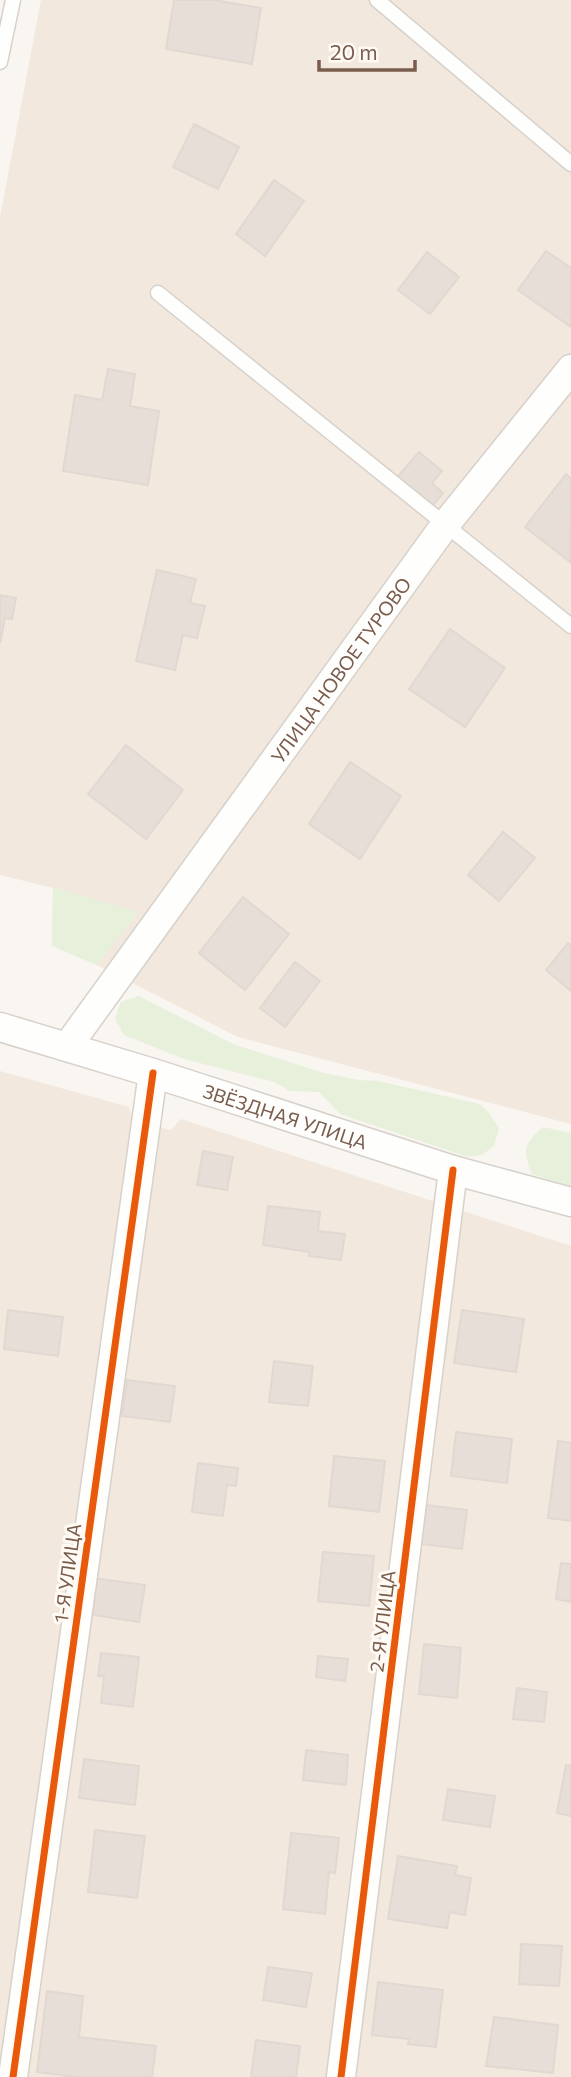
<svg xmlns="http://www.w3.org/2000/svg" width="571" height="2077" viewBox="0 0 571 2077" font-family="Commissioner,sans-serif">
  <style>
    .residential { fill: #f2e8de }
    .green { fill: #e7f0db }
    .building { fill: #e6ded7; stroke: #e2d8d2; stroke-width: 2 }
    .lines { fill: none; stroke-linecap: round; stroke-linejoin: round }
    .service-casing { stroke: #d7d1cb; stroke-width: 17 }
    .minor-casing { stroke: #d7d1cb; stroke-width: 31 }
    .service { stroke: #fefefd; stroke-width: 14 }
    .minor { stroke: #fefefd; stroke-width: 28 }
    .cycleway-casing { stroke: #fffaf3; stroke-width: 11 }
    .cycleway { stroke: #e8590c; stroke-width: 7 }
    .labels { text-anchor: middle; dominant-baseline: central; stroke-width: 6; stroke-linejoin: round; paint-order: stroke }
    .street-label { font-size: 19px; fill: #7a5c4d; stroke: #fffaf3 }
  </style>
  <rect width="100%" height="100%" fill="#f9f5f0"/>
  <path class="residential" d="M41,0h530v1124l-333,-87 -141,-72 -45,-19 1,-58 -53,-13v-658z
    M0,1071l129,36 4,13 38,10 10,-11 390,127v831h-571z"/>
  <path class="green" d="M53,887l85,25 -41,53 -45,-19z
    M139,996l94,48 91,29 35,7 19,1 102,23 9,9 10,15 -5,18 -12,9 -14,2 -128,-43 -21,-22 -29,-1 -16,-9 -90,-23 -60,-24 -9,-17 6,-16z
    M543,1127l28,6v54l-39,-13c-10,-25 -8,-30 11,-47z"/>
  <path class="building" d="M174,0h40l47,8 -9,56 -86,-15z
    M194,124l45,23 -21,42 -45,-22z
    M274,180l30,21 -39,55 -29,-22z
    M546,251l25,17v59l-53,-37z
    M427,252l32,25 -29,37 -32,-24z
    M108,369l27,5 -5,32 29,5 -11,74 -85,-14 12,-76 27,5z
    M419,452l23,19 -10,12 11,10 -13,16 -35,-29z
    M566,474l5,5 -1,83 -45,-35z
    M157,570l39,9 -6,24 15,3 -8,32 -14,-3 -8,35 -39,-9z
    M0,595l16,3 -4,21 -7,-1 -5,25z
    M450,629l55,39 -40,59 -56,-38z
    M126,745l57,45 -37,49 -58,-45z
    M350,762l51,34 -41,63 -51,-35z
    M503,832l32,26 -36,43 -31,-26z
    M243,897l46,37 -44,56 -46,-37z
    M568,943l3,3v45l-25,-21z
    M295,962l25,19 -35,46 -25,-19z
    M203,1151l30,6 -6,33 -30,-5z
    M268,1206l52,6 -2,19 27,3 -4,26 -32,-4v-4l-46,-7z
    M8,1310l55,7 -5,39 -54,-7z
    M462,1310l62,9 -8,53 -62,-9z
    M274,1361l39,5 -5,40 -39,-4z
    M127,1380l48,6 -5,36 -48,-6z
    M456,1432l56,7 -5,44 -56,-7z
    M558,1441l13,2v78l-23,-3z
    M334,1456l51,5 -6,51 -50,-6z
    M198,1463l40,5 -2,18 -9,-1 -4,31 -31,-4z
    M426,1505l41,5 -5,39 -41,-5z
    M323,1552l51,4 -5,50 -51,-5z
    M561,1563l10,1v38l-15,-3z
    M93,1578l52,7 -6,37 -52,-8z
    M424,1644l37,4 -4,50 -38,-4z
    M101,1653l38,4 -6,50 -32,-4 3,-27h-6z
    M318,1656l30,3 -3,22 -29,-4z
    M517,1688l30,4 -3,30 -31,-3z
    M306,1750l42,5 -2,30 -43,-5z
    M84,1759l55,7 -4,39 -56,-7z
    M566,1765l5,1v50l-14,-3z
    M448,1789l47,7 -5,31 -47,-7z
    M95,1830l50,6 -8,62 -49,-6z
    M291,1833l48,5 -4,35 -6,-1 -4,42 -42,-5z
    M398,1856l59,10 -2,9 16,3 -6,37 -15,-3 -3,16 -59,-9z
    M521,1944l41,2 -3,40 -40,-2z
    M268,1967l44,6 -6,34 -43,-7z
    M378,1982l65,8 -7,57 -28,-3 1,-5 -37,-4z
    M47,1991l36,5 -4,41 77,9 -4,31h-76l-39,-5z
    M494,2017l64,8 -5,48 -67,-7z
    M256,2040l44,6 -4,31h-45z"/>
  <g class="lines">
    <g class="service-casing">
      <path id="service" d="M377,0l194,164
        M0,62l13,-62
        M158,293l413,333"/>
    </g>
    <g class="minor-casing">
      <g id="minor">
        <path id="s1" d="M0,1027l153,46 300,97 118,32"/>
        <path id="s2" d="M67,1047l378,-522 126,-156"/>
        <path d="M13,2077l140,-1004"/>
        <path d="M341,2077l112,-907"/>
      </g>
    </g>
    <use href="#service" class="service"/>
    <use href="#minor" class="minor"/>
    <g class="cycleway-casing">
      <path id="cycleway" d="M13,2077l140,-1004
        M341,2077l112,-907"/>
    </g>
    <use href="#cycleway" class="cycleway"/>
  </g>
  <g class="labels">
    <g class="street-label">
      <text stroke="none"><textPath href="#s2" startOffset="466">УЛИЦА НОВОЕ ТУРОВО</textPath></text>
      <text stroke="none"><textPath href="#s1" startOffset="299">ЗВЁЗДНАЯ УЛИЦА</textPath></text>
      <text transform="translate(67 1573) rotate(-82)">1-Я УЛИЦА</text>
      <text transform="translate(382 1621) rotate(-83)">2-Я УЛИЦА</text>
    </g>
  </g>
  <path d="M319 60v10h96v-10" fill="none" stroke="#7a5c4d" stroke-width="3.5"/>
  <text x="330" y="60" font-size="21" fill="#7a5c4d" stroke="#fffaf3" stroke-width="5" paint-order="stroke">20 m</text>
</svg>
